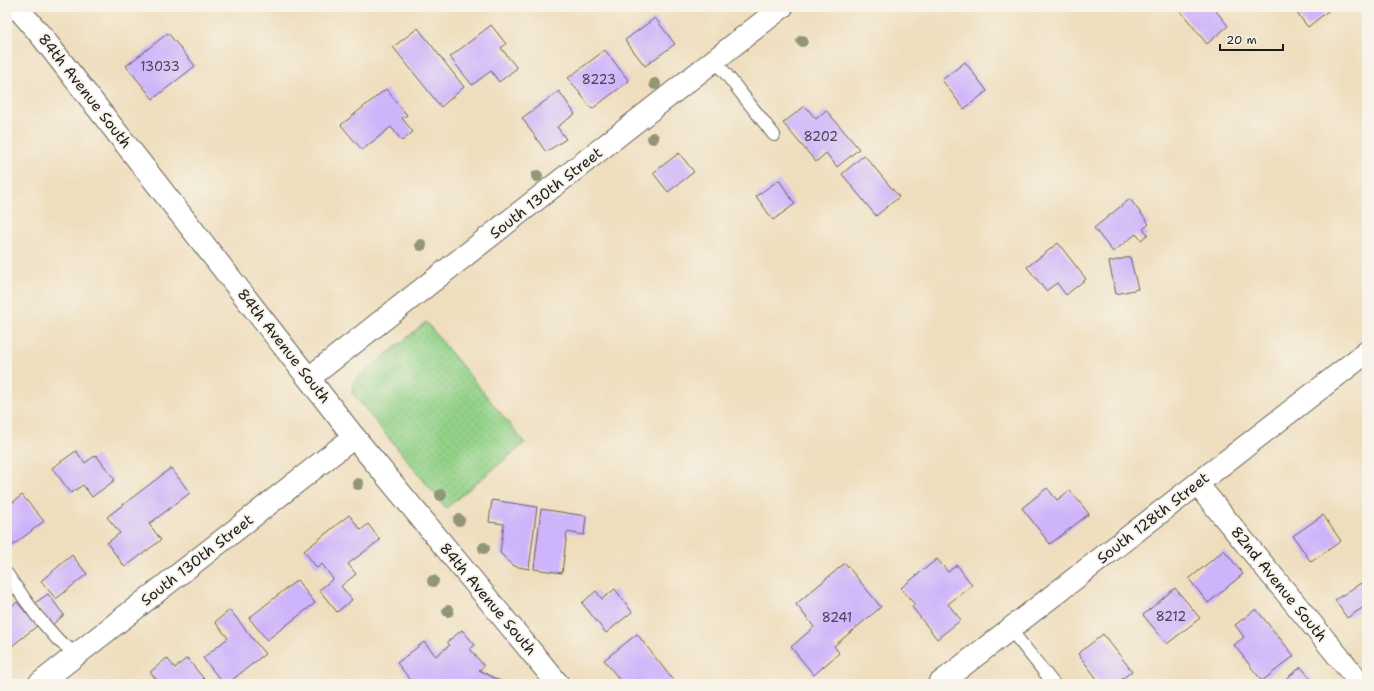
<svg xmlns="http://www.w3.org/2000/svg" width="1374" height="691" viewBox="0 0 1374 691" font-family="'Shantell Sans',sans-serif">
  <style>
    .grass { fill: url(#grass-dots); stroke: #577652 }
    .building { fill: #ceb4fa }
    .lines { fill: none; stroke-linecap: round; stroke-linejoin: round }
    .service-casing { stroke: #666055; stroke-width: 14 }
    .minor-casing { stroke: #666055; stroke-width: 24 }
    .tertiary-casing { stroke: #666055; stroke-width: 24 }
    .service { stroke: #fff; stroke-width: 12 }
    .minor { stroke: #fff; stroke-width: 22 }
    .tertiary { stroke: #fff; stroke-width: 22 }
    .tree { fill: #929679 }
    .labels { text-anchor: middle; dominant-baseline: central; stroke-width: 4; stroke-linejoin: round; paint-order: stroke }
    .number-label { font-size: 13px; fill: #484254 }
    .street-label { font-size: 15px; fill: #1c1c1c; stroke: #f7f3e8 }
  </style>
  <defs>
    <pattern id="grass-dots" width="8" height="8" patternUnits="userSpaceOnUse"><rect width="8" height="8" fill="#92d187"/><path d="M2 2h.1M6 6h.1" fill="none" stroke="#7db374" stroke-width="1.8" stroke-linecap="round"/></pattern>
  </defs>
  <rect width="100%" height="100%" fill="#f7f3e8"/>
  <filter id="ink" filterUnits="userSpaceOnUse"><feTurbulence type="fractalNoise" baseFrequency=".025" numOctaves="2"/><feDisplacementMap in="SourceGraphic" scale="8" xChannelSelector="R" yChannelSelector="G"/><feConvolveMatrix kernelMatrix="1 2 1 2 8 2 1 2 1" color-interpolation-filters="sRGB"/></filter>
  <filter id="wash" filterUnits="userSpaceOnUse"><feTurbulence type="fractalNoise" baseFrequency=".012" numOctaves="4" result="noise"/><feDisplacementMap in="SourceGraphic" scale="16" xChannelSelector="R" yChannelSelector="G"/><feGaussianBlur stdDeviation="0.9" result="paint"/><feColorMatrix in="noise" values="0 0 0 0 0 0 0 0 0 0 0 0 0 0 0 0 0 1.4 0 .05"/><feComposite in="paint" operator="in"/></filter>
  <g filter="url(#wash)">
    <rect width="100%" height="100%" fill="#efdebe"/>
    <path class="grass" d="M426,322l99,121 -79,65 -94,-115 1,-11z"/>
    <g id="blocks">
      <path class="building" d="M1179,7h34l15,19 -21,18 -29,-36z
        M1292,7h41l-25,20z
        M655,18l20,26 -30,22 -20,-26z
        M491,25l15,19 -5,4 16,20 -18,14 -8,-11 -19,14 -22,-28z
        M418,28l46,59 -23,20 -48,-60z
        M168,33l27,33 -42,33 -27,-33z
        M605,50l24,31 -37,28 -24,-31z
        M965,62l22,29 -23,18 -22,-29z
        M386,89l21,26 -5,3 11,14 -11,9 -11,-14 -29,23 -21,-25z
        M559,91l16,23 -18,13 9,12 -20,13 -24,-34z
        M805,106l11,13 10,-9 33,39 -22,18 -11,-14 -10,9 -33,-39z
        M679,153l15,19 -26,20 -15,-19z
        M864,155l35,42 -23,19 -34,-42z
        M779,180l16,24 -22,16 -17,-24z
        M1130,199l19,25 -6,5 5,5 -7,6 -5,-6 -23,18 -19,-24z
        M1058,243l28,36 -20,16 -9,-12 -11,8 -19,-24z
        M1130,257l8,32 -22,5 -7,-32z
        M76,451l9,12 11,-8 19,25 -23,17 -9,-12 -12,8 -19,-25z
        M171,468l19,25 -41,31 12,16 -36,27 -18,-24 13,-10 -13,-16z
        M1047,488l10,12 13,-10 19,24 -39,30 -28,-36z
        M22,495l22,26 -37,29v-43z
        M492,500l45,7 -8,62 -15,-3 -14,-13 4,-29 -15,-2z
        M541,509l45,7 -2,19 -17,-3 -5,41 -28,-4z
        M349,515l12,15 7,-6 12,16 -32,24 8,10 -15,12 11,14 -15,12 -18,-22 14,-11 -11,-15 -5,4 -13,-17z
        M1323,515l18,26 -30,21 -18,-26z
        M1224,550l19,24 -35,29 -19,-24z
        M72,555l15,19 -31,25 -15,-18z
        M937,559l11,13 9,-7 15,20 -24,19 13,16 -24,19 -25,-32 3,-2 -14,-17z
        M845,563l36,44 -47,39 5,7 -25,22 -23,-28 23,-20 -18,-23z
        M297,580l18,23 -48,37 -18,-22z
        M1361,583l6,9v13l-20,13 -12,-18z
        M1175,588l25,30 -33,26 -24,-29z
        M615,589l17,23 -26,21 -24,-30 14,-12 6,8z
        M48,594l16,21 -12,10 -17,-22z
        M17,602l20,24 -30,24v-40z
        M1256,609l38,47 -32,25 -28,-36 10,-8 -9,-12z
        M230,610l35,44 -38,30h-3l-21,-26 25,-20 -13,-16z
        M462,630l13,15 -5,4 14,17 -5,4 23,12 -1,2h-87l-17,-21 27,-21 12,14 14,-11 -3,-3z
        M637,634l36,46 -5,4h-45l-19,-24z
        M1103,634l29,37 -16,13h-15l-23,-30z
        M167,658l8,10 12,-10 17,21 -6,5h-48l6,-5 -6,-7z
        M1301,667l14,17h-36z"/>
    </g>
  </g>
  <g filter="url(#ink)">
    <use href="#blocks" fill-opacity="0" stroke="#666055" stroke-width="1"/>
    <g class="lines">
      <g class="service-casing">
        <path id="service" d="M715,60l59,75
          M7,574l29,41 23,26 18,13
          M1010,629l44,55"/>
      </g>
      <g class="minor-casing">
        <path id="minor" d="M309,378l473,-371
          M1197,484l164,200
          M39,684l315,-247 1,1"/>
      </g>
      <g class="tertiary-casing">
        <path id="tertiary" d="M13,7l8,5 22,26 312,400 203,246
          M939,684l428,-332"/>
      </g>
      <use href="#service" class="service"/>
      <use href="#minor" class="minor"/>
      <use href="#tertiary" class="tertiary"/>
    </g>
    <g class="tree">
      <circle cx="802" cy="41" r="6"/>
      <circle cx="655" cy="84" r="6"/>
      <circle cx="653" cy="138" r="6"/>
      <circle cx="537" cy="176" r="6"/>
      <circle cx="421" cy="245" r="6"/>
      <circle cx="358" cy="484" r="6"/>
      <circle cx="441" cy="495" r="6"/>
      <circle cx="459" cy="520" r="6"/>
      <circle cx="484" cy="548" r="6"/>
      <circle cx="433" cy="581" r="6"/>
      <circle cx="448" cy="611" r="6"/>
    </g>
  </g>
  <g class="labels">
    <g class="number-label">
      <text x="160" y="66">13033</text>
      <text x="599" y="79">8223</text>
      <text x="821" y="136">8202</text>
      <text x="1171" y="616">8212</text>
      <text x="837" y="617">8241</text>
    </g>
    <g class="street-label">
      <text transform="translate(85 91) rotate(52)">84th Avenue South</text>
      <text transform="translate(546 193) rotate(-38)">South 130th Street</text>
      <text transform="translate(284 346) rotate(52)">84th Avenue South</text>
      <text transform="translate(1153 518) rotate(-38)">South 128th Street</text>
      <text transform="translate(197 560) rotate(-38)">South 130th Street</text>
      <text transform="translate(1279 584) rotate(51)">82nd Avenue South</text>
      <text transform="translate(488 599) rotate(50)">84th Avenue South</text>
    </g>
  </g>
  <rect width="1374" height="691" fill="none" stroke="#f7f3e8" stroke-width="24"/>
  <path d="M1220 44v6h63v-6" fill="none" stroke="#1c1c1c" stroke-width="2"/>
  <text x="1226" y="44" font-size="12" fill="#1c1c1c" stroke="#f7f3e8" stroke-width="3" paint-order="stroke">20 m</text>
</svg>
